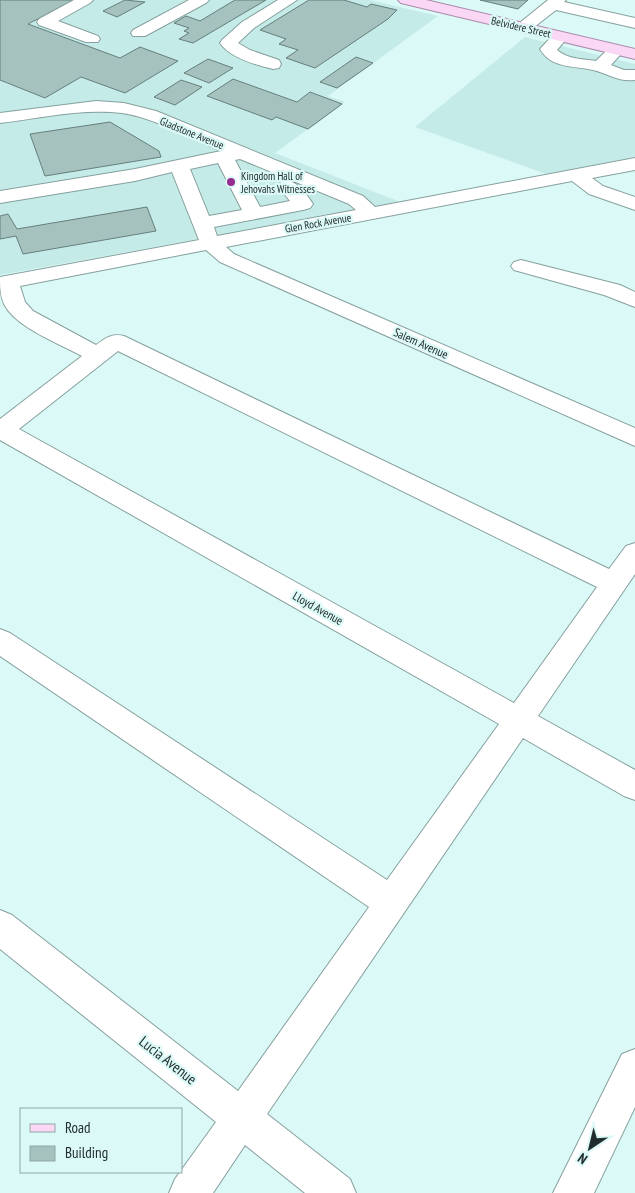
<svg xmlns="http://www.w3.org/2000/svg" width="635" height="1193" viewBox="0 0 635 1193" font-family="'PT Sans Narrow',sans-serif">
  <style>
    .built { fill: #c5ebe8 }
    .building { fill: #a5c2bf; stroke: #657f7d }
    .lines { fill: none; stroke-linecap: round; stroke-linejoin: round }
    .minor-casing { stroke: #85a09e; stroke-width: 2 }
    .major-casing { stroke: #ab8aab; stroke-width: 2 }
    .minor { fill: #fff; fill-rule: evenodd }
    .major { fill: #fad7f5; fill-rule: evenodd }
    .poi-dot { fill: #952c8f; stroke: #dbf9f6; stroke-width: 2 }
    .labels { text-anchor: middle; dominant-baseline: central; stroke-width: 4.5; stroke-linejoin: round; paint-order: stroke }
    .far-street-label { font-size: 11px; fill: #212c2c; stroke: #dbf9f6 }
    .far-poi-label { font-size: 11px; fill: #212c2c; stroke: #dbf9f6; text-anchor: start }
    .street-label { font-size: 12px; fill: #212c2c; stroke: #dbf9f6 }
    .near-street-label { font-size: 15px; fill: #212c2c; stroke: #dbf9f6 }
  </style>
  <rect width="100%" height="100%" fill="#dbf9f6"/>
  <path class="built" d="M0,0h370l68,16 -110,80 17,6 -70,51 125,49 -400,73z
    M525,37l110,27v93l-89,17 -131,-47z"/>
  <path class="building" d="M0,0h74l-46,24 92,34 20,-11 38,14 -53,32 -44,-16 -36,21 -45,-18z
    M125,0l20,2 -28,15 -14,-6z
    M235,0h31l-73,43 -14,-4 10,-6 -5,-2 5,-3 -15,-5 12,-7 14,5z
    M309,0h35l23,7 4,-3 26,6 -9,9 -73,49 -29,-10 12,-8 -19,-6 7,-5 -26,-9z
    M480,0h48l-10,9z
    M356,57l17,6 -36,25 -17,-6z
    M208,59l25,9 -24,15 -25,-10z
    M233,79l64,23 13,-10 32,12 -34,25 -32,-12 -4,3 -65,-24z
    M181,80l21,7 -27,18 -21,-8z
    M110,122l49,29 2,6 -116,19 -15,-42z
    M147,207l9,24 -133,23 -7,-18 -16,3v-23l8,-2 9,15z"/>
  <g class="lines">
    <g class="minor-casing">
      <path id="minor" d="M74,0h19l-3,3 -32,18 40,15 2,3 -2,3h-12l-47,-17 -2,-3 2,-3z
        M189,0h20l-3,3 -61,33h-12l-2,-3 2,-3z
        M278,0h19l-43,28 -16,15 12,7 29,10 2,4 -2,4 -6,1c-17,-4 -43,-11 -53,-26l2,-3 20,-18z
        M548,0h18l-2,2 71,16v10l-79,-18 -27,21h-12l-2,-3 2,-3z
        M560,32l6,2 2,3 -11,13c10,9 26,9 39,11l10,-10h12l2,4 -9,10 13,5h11v10c-15,2 -25,-5 -38,-9 -21,-6 -45,-1 -57,-22l14,-15z
        M96,101l28,2 32,8 207,85 12,11 260,-49v12l-43,8 11,8 32,11v13l-46,-16 -17,-13 -346,66 8,7 401,174v18l-415,-184 -14,-12 -186,36 5,16 8,9 63,34c10,-7 16,-12 28,-9l485,233 17,-23 9,-3v31l-97,142 97,54v30l-11,-4 -101,-58 -256,376 83,65 6,14h-51l-60,-48 -32,48h-44l6,-14 41,-57 -216,-173v-39l12,5 226,176 131,-184 -369,-251v-27l10,4 377,247 112,-156 -499,-284v-21l82,-63c-22,-12 -67,-29 -78,-52 -4,-9 -4,-18 -4,-27l199,-37 -27,-68 -37,9 -135,22v-12l135,-22 86,-18c-28,-12 -69,-34 -99,-38 -40,-5 -82,5 -122,10v-10zM240,159l109,45 7,6 -139,26 -3,-9 89,-17 7,-2 3,-4c-8,-12 -17,-26 -32,-22l-3,4 12,15 -30,6 -25,-47zM218,163l24,47 -33,6 -19,-47zM118,351l479,236 -83,116 -495,-274z
        M521,260l99,25 15,7v15l-31,-12 -90,-25 -3,-4 3,-4z
        M635,1049v58l-41,86h-41l69,-139z"/>
    </g>
    <g class="major-casing">
      <path id="major" d="M398,0h28l209,49v10l-234,-56z"/>
    </g>
    <use href="#minor" class="minor"/>
    <use href="#major" class="major"/>
  </g>
  <circle class="poi-dot" cx="231" cy="182" r="5"/>
  <g class="labels">
    <g class="far-street-label">
      <text transform="translate(521 27) rotate(13)">Belvidere Street</text>
      <text transform="translate(192 133) rotate(22)">Gladstone Avenue</text>
      <text transform="translate(318 223) rotate(-10)">Glen Rock Avenue</text>
    </g>
    <g class="far-poi-label">
      <text x="241" y="176">Kingdom Hall of<tspan x="241" dy="13">Jehovahs Witnesses</tspan></text>
    </g>
    <g class="street-label">
      <text transform="translate(421 343) rotate(24)">Salem Avenue</text>
      <text transform="translate(318 608) rotate(29)">Lloyd Avenue</text>
    </g>
    <g class="near-street-label">
      <text transform="translate(168 1060) rotate(38)">Lucia Avenue</text>
    </g>
  </g>
  <rect x="20" y="1108" width="162" height="65" fill="#dbf9f6" stroke="#91a7a5"/>
  <rect x="30" y="1124" width="25" height="8" fill="#fad7f5" stroke="#91a7a5"/>
  <text x="65" y="1133" font-size="15" fill="#212c2c">Road</text>
  <rect x="30" y="1146" width="25" height="15" fill="#a5c2bf" stroke="#91a7a5"/>
  <text x="65" y="1158" font-size="15" fill="#212c2c">Building</text>
  <g transform="translate(590 1148) rotate(215)" stroke="#dbf9f6" stroke-width="4" paint-order="stroke">
  <path d="M0-4L9 19L0 12L-9 19Z" fill="#212c2c"/>
  <text y="-8" font-size="14" font-weight="bold" text-anchor="middle" fill="#212c2c">N</text>
  </g>
</svg>
